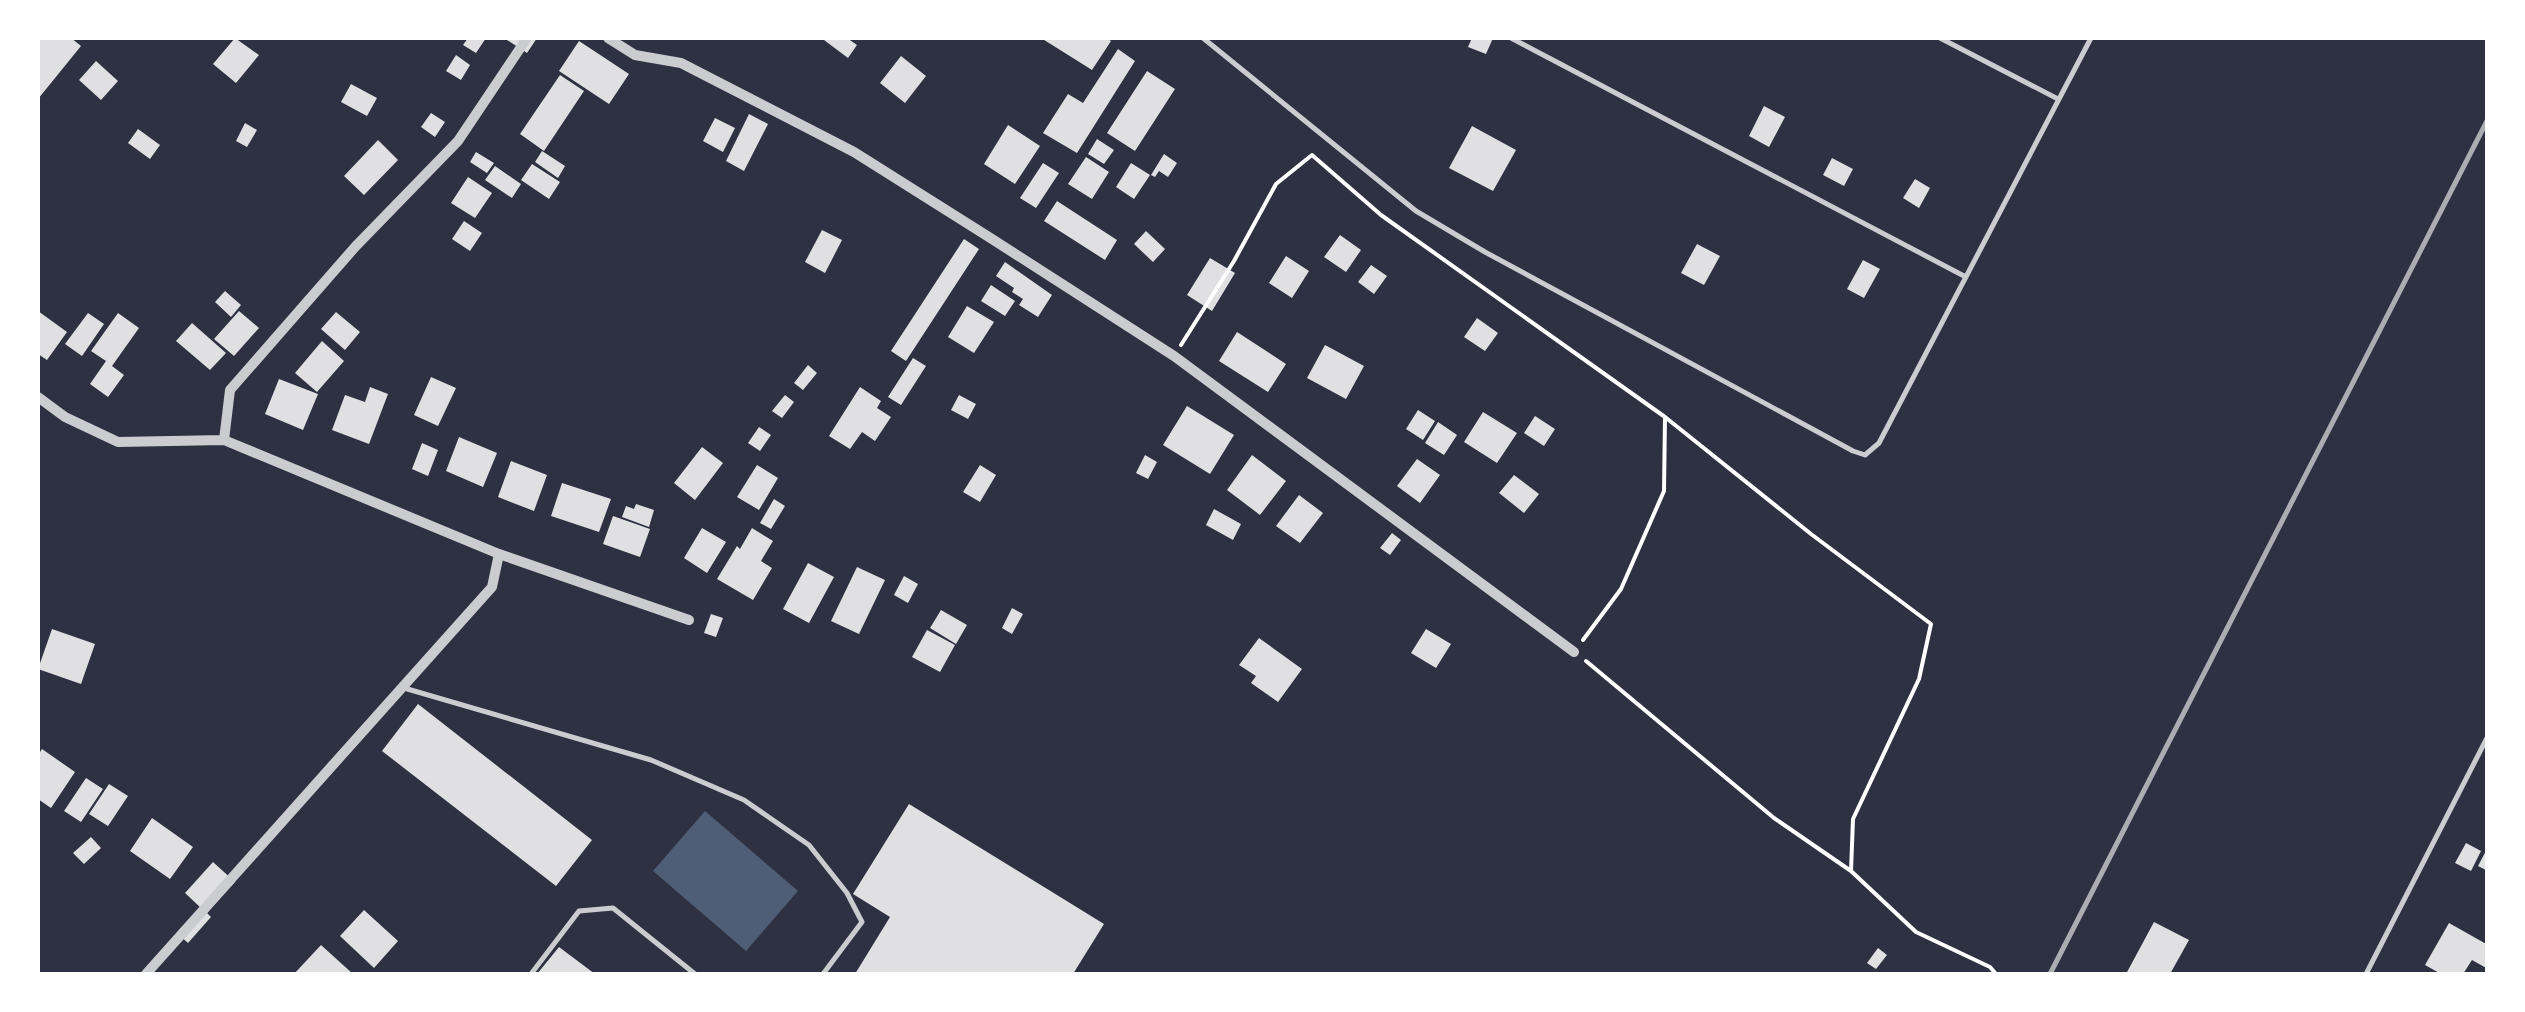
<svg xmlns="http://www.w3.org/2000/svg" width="2525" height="1012" viewBox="0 0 2525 1012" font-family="Roboto,sans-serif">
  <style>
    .water { fill: #4f5d75 }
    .building { fill: #e0e0e3 }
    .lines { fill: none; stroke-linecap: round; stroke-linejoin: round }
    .path { stroke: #fff; stroke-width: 4 }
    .service { stroke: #caccd0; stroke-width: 5 }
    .minor { stroke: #caccd0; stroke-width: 10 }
    .rail { stroke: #abadb3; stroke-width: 5 }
  </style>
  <rect width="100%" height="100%" fill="#2d3142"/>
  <path class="water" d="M705,811l93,80 -52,60 -93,-80z"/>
  <path class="building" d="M38,38h33l10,8 -43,53z
    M235,38l24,17 -23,28 -23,-19z
    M468,38h18l-10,15 -13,-8z
    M504,38h33l-10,15z
    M826,38h21l10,7 -9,13 -24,-18z
    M1041,38h65l5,3 -19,29z
    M1472,38h21l-7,16 -18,-7z
    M579,41l50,33 -20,30 -50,-33z
    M1118,49l17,12 -58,92 -34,-20 25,-39 15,9z
    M456,55l14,10 -9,15 -15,-9z
    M901,56l25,20 -21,27 -25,-20z
    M96,61l22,20 -17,19 -22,-20z
    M1147,71l28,18 -40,62 -28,-18z
    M560,75l24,16 -40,60 -24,-17z
    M351,84l26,14 -10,18 -26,-14z
    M1764,106l21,11 -16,30 -20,-11z
    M431,113l14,9 -10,15 -14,-10z
    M749,114l19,10 -24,47 -18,-10z
    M715,118l20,10 -12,24 -20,-11z
    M245,123l12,7 -10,17 -11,-6z
    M1008,125l32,21 -25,38 -31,-20z
    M1472,126l44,24 -23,41 -44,-23z
    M138,129l22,16 -10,14 -22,-16z
    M1097,139l17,11 -10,14 -16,-10z
    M378,140l20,20 -34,35 -20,-19z
    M542,151l23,15 -7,12 -23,-16z
    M476,152l18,11 -7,10 -17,-11z
    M1164,154l13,9 -9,14 -9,-6 -4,6 -4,-2z
    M1086,157l23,15 -17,27 -24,-15z
    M1832,158l21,11 -9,17 -21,-11z
    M1043,163l16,10 -23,35 -16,-10z
    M1131,163l19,12 -16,24 -18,-12z
    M532,164l28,18 -11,17 -28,-19z
    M495,166l26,18 -9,14 -27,-18z
    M468,177l24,16 -17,25 -24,-15z
    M1915,179l15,9 -11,20 -16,-10z
    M1057,201l60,39 -12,20 -61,-39z
    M464,221l18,12 -12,18 -18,-12z
    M822,230l20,10 -17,33 -20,-11z
    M1146,231l19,18 -12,13 -19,-18z
    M1340,235l21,15 -15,22 -22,-15z
    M964,239l15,10 -73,112 -15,-10z
    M1697,244l23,12 -16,29 -23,-12z
    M1286,256l23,15 -17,27 -23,-15z
    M1210,258l25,15 -23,38 -25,-16z
    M1863,260l17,9 -16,29 -17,-9z
    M1005,262l47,33 -14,22 -19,-12 4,-6 -11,-7 2,-4 -18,-12z
    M1371,265l16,11 -13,18 -16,-12z
    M991,285l24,16 -10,15 -24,-15z
    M225,291l16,14 -10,12 -16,-15z
    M967,306l27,16 -20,31 -26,-16z
    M38,311l29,21 -20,28 -9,-6z
    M239,311l20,17 -25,28 -20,-17z
    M336,312l24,20 -15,18 -24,-21z
    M88,313l16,11 -22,32 -17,-12z
    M118,313l21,15 -27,38 12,9 -16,22 -18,-13 16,-23 -15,-10z
    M1477,318l21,15 -13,18 -21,-14z
    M192,323l34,30 -16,17 -34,-29z
    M1237,332l49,32 -18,28 -49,-31z
    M322,341l22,20 -27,31 -22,-19z
    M1325,345l39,21 -18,33 -39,-21z
    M913,358l13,8 -25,39 -13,-8z
    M808,365l9,8 -14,17 -9,-7z
    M431,377l25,11 -18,38 -24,-11z
    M279,379l39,15 -15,36 -38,-16z
    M370,387l18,7 -19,50 -37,-14 13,-35 20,7z
    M860,387l21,14 -4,7 14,9 -16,24 -13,-9 -12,17 -21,-13z
    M785,395l9,7 -12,16 -10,-7z
    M959,395l17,9 -8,15 -17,-9z
    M1187,406l47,29 -24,39 -47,-29z
    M1418,410l17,11 -12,19 -17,-11z
    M1483,412l34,21 -20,30 -33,-21z
    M1535,416l20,13 -11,17 -20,-13z
    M1438,422l19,13 -13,20 -19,-12z
    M759,427l12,8 -11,16 -12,-8z
    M459,437l38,16 -14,34 -37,-16z
    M422,443l16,7 -10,26 -16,-7z
    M702,447l21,16 -28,37 -21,-17z
    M1145,455l12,7 -9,17 -12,-6z
    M1252,455l34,26 -26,34 -33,-25z
    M1417,459l23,16 -20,28 -23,-17z
    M511,461l36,14 -13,36 -36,-14z
    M757,465l21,13 -19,32 -22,-13z
    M980,465l16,10 -16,27 -17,-10z
    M1514,475l25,19 -15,19 -25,-20z
    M562,483l49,16 -12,33 -48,-16z
    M1299,495l24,18 -23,30 -24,-17z
    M774,499l11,7 -14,23 -11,-6z
    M636,504l18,6 -5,17 -27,-10 4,-11 8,3z
    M1214,509l27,15 -8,16 -27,-15z
    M613,516l37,13 -10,28 -37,-13z
    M702,528l24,14 -19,31 -23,-15z
    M752,528l21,13 -12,20 11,7 -19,32 -36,-21 20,-33 3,3z
    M1392,533l9,7 -11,15 -10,-7z
    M808,563l26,14 -25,46 -26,-14z
    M857,567l28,13 -26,54 -28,-13z
    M904,576l14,8 -10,19 -14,-8z
    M1012,608l11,6 -11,20 -10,-6z
    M941,610l26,15 -11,19 -26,-16z
    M711,614l12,4 -7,19 -12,-4z
    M52,629l43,15 -14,40 -43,-15z
    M1426,629l25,15 -15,24 -25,-15z
    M927,630l28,15 -15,27 -28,-15z
    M1259,638l43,31 -24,33 -27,-19 5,-7 -17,-11z
    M418,704l174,136 -36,46 -174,-135z
    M42,749l33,23 -24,36 -13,-9v-44z
    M86,778l17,11 -22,33 -17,-11z
    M109,784l19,12 -20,30 -19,-12z
    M909,804l195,120 -31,50h-218l35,-57 -37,-23z
    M152,818l41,29 -23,32 -40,-28z
    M91,837l10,11 -17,16 -11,-11z
    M2466,843l15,8 -10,20 -16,-8z
    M2488,847v24l-10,-5z
    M213,862l22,20 -28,31 4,4 -23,26 -10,-9 23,-26 -16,-15z
    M364,910l34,31 -24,27 -34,-32z
    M2154,922l35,18 -19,34h-44z
    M2449,923l39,22v24l-16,-9 -9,14h-22l-16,-9z
    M321,945l32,29h-59z
    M559,947l36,27h-58z
    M1878,948l9,7 -11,14 -9,-6z"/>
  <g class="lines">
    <path class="path" d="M1181,345l53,-84 42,-77 36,-29 69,60 284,202 146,117 120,90 -12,55 -66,140 -2,52
      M1583,640l38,-51 43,-98 1,-74
      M1586,661l188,157 77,53 65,61 74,35 6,7"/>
    <path class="service" d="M1203,38l213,173 69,41 368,199 12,4 14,-12 212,-405
      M1511,38l453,238
      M1940,38l118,61
      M404,688l247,72 93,40 65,45 38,48 15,29 -39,52
      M531,974l48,-63 34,-3 82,66
      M2366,974l122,-238"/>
    <path class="minor" d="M608,38l27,17 46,8 173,89 138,87 182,117 400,296
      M38,397l27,20 53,25 106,-2 275,114 190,66
      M224,440l6,-50 125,-143 103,-106 69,-103
      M146,974l346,-387 7,-33"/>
    <path class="rail" d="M2050,974l438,-855"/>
  </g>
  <rect width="2525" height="1012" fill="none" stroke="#ffffff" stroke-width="80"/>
</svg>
